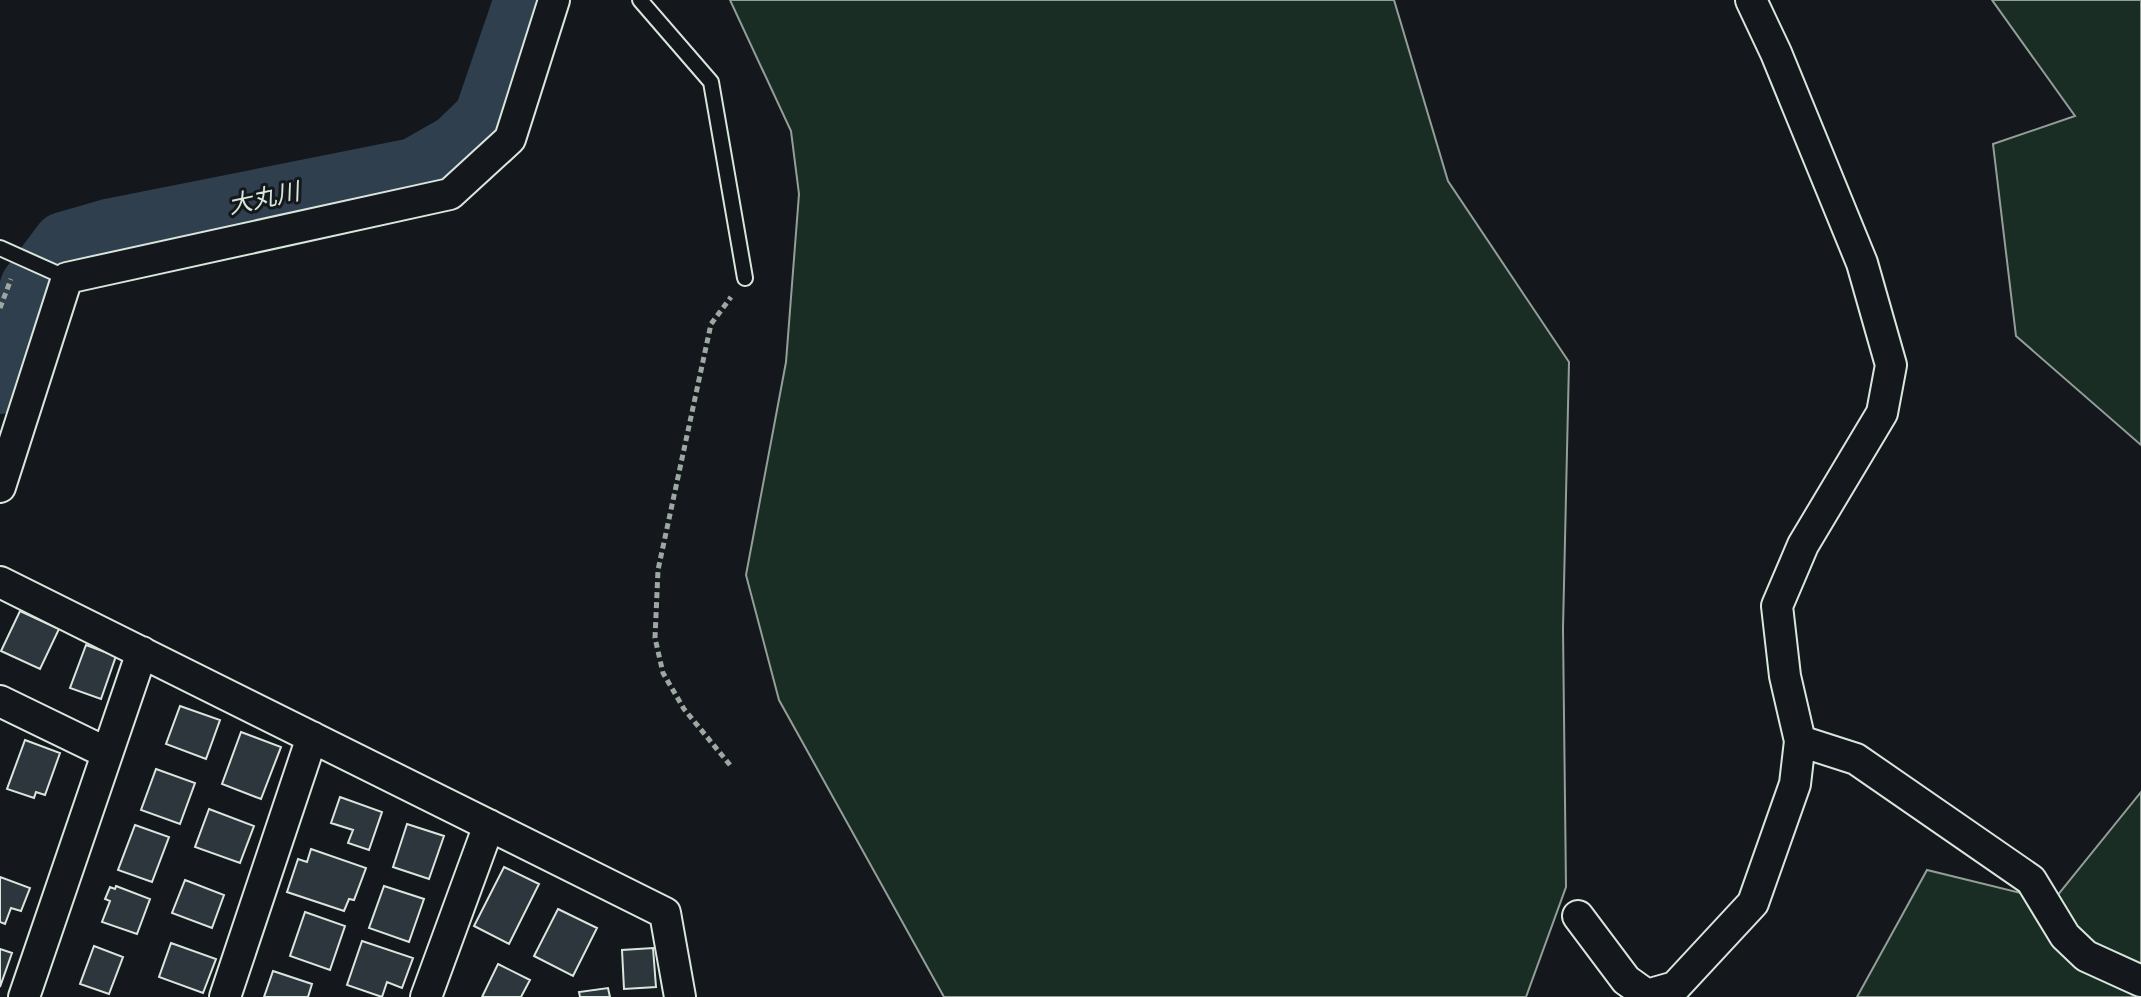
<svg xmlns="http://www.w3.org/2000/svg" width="2141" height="997" viewBox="0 0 2141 997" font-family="'Varela Round','Noto Sans JP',sans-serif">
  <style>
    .green { fill: #1a2d24; stroke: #939e99; stroke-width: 2 }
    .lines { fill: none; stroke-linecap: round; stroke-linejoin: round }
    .river { stroke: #2f3f4d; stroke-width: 60 }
    .building { fill: #2c363c; stroke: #d8e6dc; stroke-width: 2 }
    .lane-casing { stroke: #d8e6dc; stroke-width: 18 }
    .street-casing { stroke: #d8e6dc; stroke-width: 34 }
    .path { stroke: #9da8a2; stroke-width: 5; stroke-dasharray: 6 4; stroke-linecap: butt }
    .lane { stroke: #14181c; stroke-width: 14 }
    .street { stroke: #14181c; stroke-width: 30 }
    .labels { text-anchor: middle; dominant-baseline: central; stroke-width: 6; stroke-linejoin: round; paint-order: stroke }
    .water-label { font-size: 24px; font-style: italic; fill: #d8e6dc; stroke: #14181c }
  </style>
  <rect width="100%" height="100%" fill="#14181c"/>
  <path class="green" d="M730,0h664l54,181 121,181 -6,267 3,258 -40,110h-582l-165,-297 -33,-125 40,-213 13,-168 -8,-63z
    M1992,0h149v445l-125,-109 -23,-192 82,-28z
    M2141,792v205h-284l70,-127 126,31z"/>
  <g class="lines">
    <path class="river" d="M0,384l30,-98 33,-44 45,-13 306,-61 42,-24 28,-27 40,-117"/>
  </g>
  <path class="building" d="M20,611l39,18 -19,40 -39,-18z
    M86,645l30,11 -15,43 -31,-11z
    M180,706l40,14 -14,39 -40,-15z
    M241,732l40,15 -20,52 -39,-15z
    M25,740l35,13 -15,42 -9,-3 -2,6 -27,-9z
    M156,769l39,14 -15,41 -39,-14z
    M340,797l42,15 -13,38 -21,-7 5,-13 -22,-7z
    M209,809l45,17 -14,37 -45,-16z
    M407,824l37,12 -15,43 -36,-12z
    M135,825l34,12 -17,45 -34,-12z
    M311,849l55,19 -12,32 -5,-1 -5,12 -57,-19 11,-33 9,3z
    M504,867l35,17 -30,60 -35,-18z
    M0,877l30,11 -9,23 -10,-3 -6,16 -5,-2z
    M185,880l39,15 -12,33 -40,-15z
    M116,886l34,13 -13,35 -35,-12 8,-21 -5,-2 5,-12 5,2z
    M384,886l40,13 -15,43 -40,-14z
    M558,909l39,19 -24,48 -39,-20z
    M305,912l40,14 -15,44 -40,-14z
    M362,941l51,17 -11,30 -15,-6 -5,15 -35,-12z
    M171,943l45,16 -13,34 -44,-16z
    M94,946l29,11 -14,37 -29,-10z
    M653,948l3,39 -32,2 -2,-39z
    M0,949l12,4 -12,34z
    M498,964l32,16 -9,17h-39z
    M273,971l39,13 -4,13h-44z
    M608,988l2,9h-30l-1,-5z"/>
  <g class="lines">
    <g class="lane-casing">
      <path id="lane" d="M640,0l71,82 34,196
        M0,248l67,30"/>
    </g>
    <g class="street-casing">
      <path id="street" d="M0,487l67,-209 383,-84 60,-55 44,-139
        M0,582l665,331 15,84
        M0,701l107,52
        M1800,741l56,18 175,121 34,56 21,20 55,25
        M1578,916l48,64 21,15 28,-8 78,-84 42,-119 5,-43 -15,-65 -8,-70 26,-61 79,-132 9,-48 -29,-102 -86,-210 -25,-53
        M24,997l118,-345
        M225,997l87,-260
        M426,997l63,-172"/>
    </g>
    <path class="path" d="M0,308l11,-29
      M730,765l-46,-56 -21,-36 -8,-35 3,-68 53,-246 20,-27"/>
    <use href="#lane" class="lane"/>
    <use href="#street" class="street"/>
  </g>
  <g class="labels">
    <g class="water-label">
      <text transform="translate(264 199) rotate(-12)">大丸川</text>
    </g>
  </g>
</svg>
